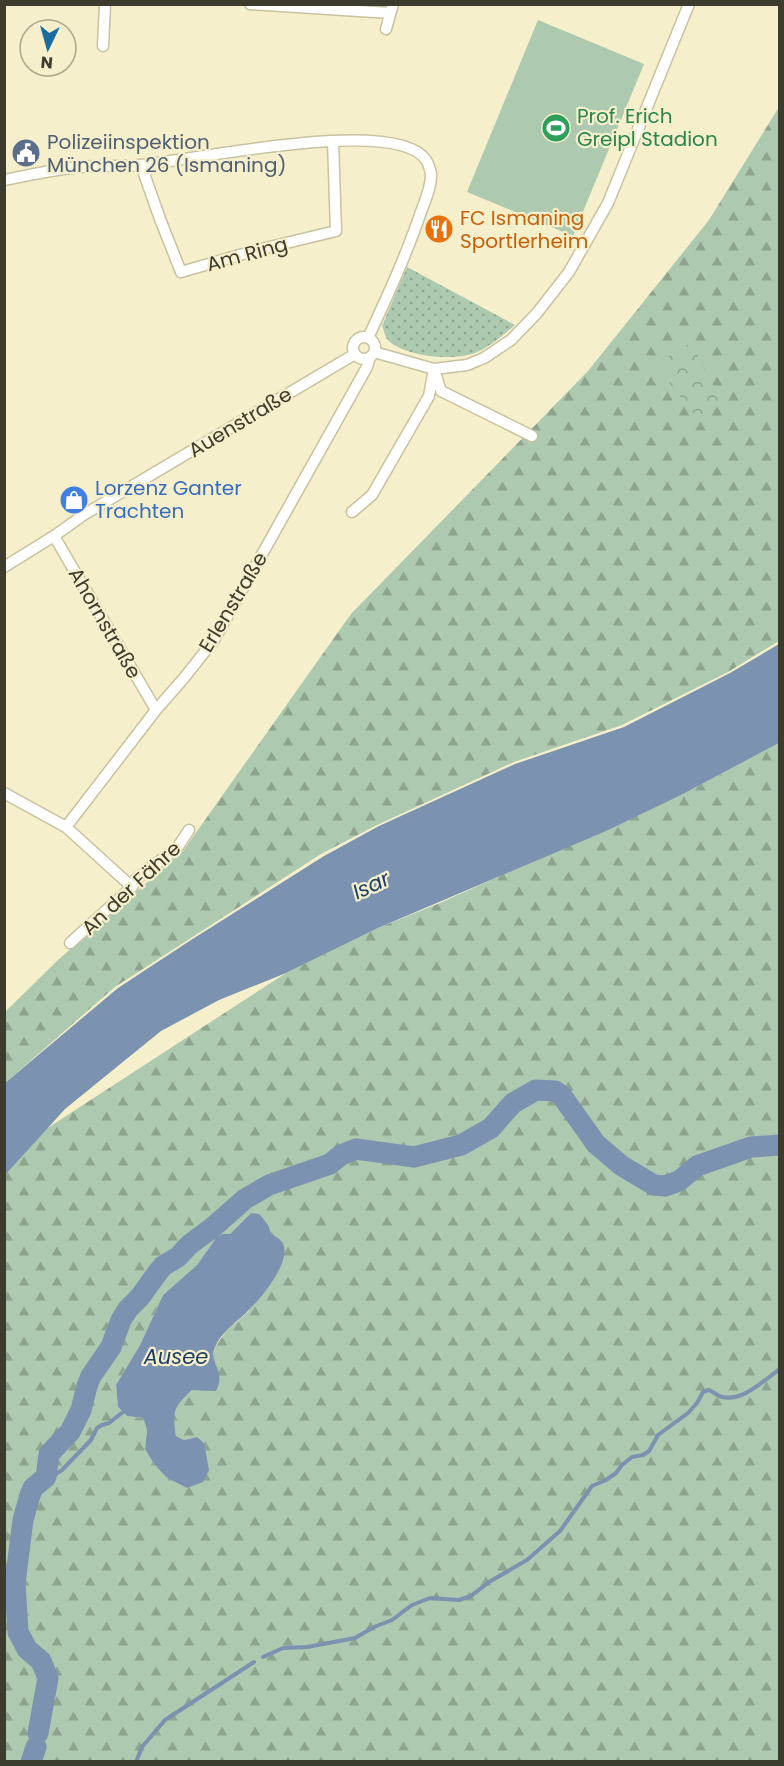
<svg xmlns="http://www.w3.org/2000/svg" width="784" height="1766" viewBox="0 0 784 1766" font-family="Poppins,sans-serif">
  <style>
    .grass { fill: url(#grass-dots) }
    .forest { fill: url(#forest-firs); fill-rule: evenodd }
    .park { fill: url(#park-crowns) }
    .pitch { fill: #adc9af }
    .water { fill: #7b92b1 }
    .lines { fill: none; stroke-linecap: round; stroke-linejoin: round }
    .stream { stroke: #7b92b1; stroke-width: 4 }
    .river { stroke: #7b92b1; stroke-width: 21 }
    .street-casing { stroke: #c8c29f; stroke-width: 13 }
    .street { stroke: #fff; stroke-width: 10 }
    .labels { text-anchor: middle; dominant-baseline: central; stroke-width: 4.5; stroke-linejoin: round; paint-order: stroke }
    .leisure-label { font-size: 20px; fill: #27864d; stroke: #f5efcb; text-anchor: start }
    .service-label { font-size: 20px; fill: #4e5e75; stroke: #f5efcb; text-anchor: start }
    .food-label { font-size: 20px; fill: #c56008; stroke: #f5efcb; text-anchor: start }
    .street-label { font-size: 20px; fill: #3d3b2d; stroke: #f5efcb }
    .shop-label { font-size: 20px; fill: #366cbe; stroke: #f5efcb; text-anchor: start }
    .water-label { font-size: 21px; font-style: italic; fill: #1c3d66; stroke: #f5efcb }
  </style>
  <defs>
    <pattern id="grass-dots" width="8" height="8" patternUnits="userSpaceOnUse" patternTransform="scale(1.5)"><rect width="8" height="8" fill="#adc9af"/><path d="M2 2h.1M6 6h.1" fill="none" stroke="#8ea48f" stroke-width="1.8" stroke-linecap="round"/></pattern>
    <pattern id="forest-firs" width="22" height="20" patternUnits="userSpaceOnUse" patternTransform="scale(1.5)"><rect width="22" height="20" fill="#adc9af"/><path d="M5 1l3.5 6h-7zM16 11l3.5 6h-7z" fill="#8ea48f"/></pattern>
    <pattern id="park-crowns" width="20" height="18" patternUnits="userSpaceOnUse" patternTransform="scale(1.5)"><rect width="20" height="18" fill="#adc9af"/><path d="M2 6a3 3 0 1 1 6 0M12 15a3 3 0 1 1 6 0" fill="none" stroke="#8ea48f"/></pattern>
  </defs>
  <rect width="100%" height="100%" fill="#f5efcb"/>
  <path class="grass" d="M407,267l108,58c-12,10 -24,21 -38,27 -21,10 -74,5 -90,-13 -2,-3 -3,-9 -5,-13z"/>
  <path class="forest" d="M779,107v534l-51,31 -106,53 -108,37 -137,63 -56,29 -206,133 -110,96v-71l53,-52 125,-109 168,-237 237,-243 121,-151z
    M779,743v1018l-774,1v-587l38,-44 243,-158 92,-45 62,-25 243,-109zM251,1213l16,11 4,9 11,9v20l-10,20 -24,30 -21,18 -12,17 -2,13 -21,30 -14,12 -5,18 3,16 8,4 13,-3 -31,40 -12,-13 -9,-15 2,-19 -4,-12 -16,-2 -9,-9 -2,-22 24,-40 23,-50 34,-30 19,-27 6,-4h8z"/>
  <path class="park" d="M691,342l30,59 -21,20 -45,-56z"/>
  <path class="pitch" d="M538,20l106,44 -71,172 -106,-44z"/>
  <path class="water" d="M779,644v99l-96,51 -77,37 -228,97 -92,45 -67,27 -58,31 -96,78 -60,66v-92l113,-95 73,-48 133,-84 55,-30 136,-62 109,-37 106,-54z
    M251,1213l8,1c3,3 6,7 9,11 1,2 2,6 3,8 3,3 8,5 11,9 12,18 -23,59 -36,71 -11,10 -25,20 -31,34 -7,17 12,23 1,44l-24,-1c-18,16 -20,22 -16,46l8,4 13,-3 7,6 5,27 -6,12 -16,6 -21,-11 -12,-13 -9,-15 2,-19 -4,-12 -16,-2 -9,-9 -2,-22 24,-40 23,-50 34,-30 19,-27 6,-4h8z"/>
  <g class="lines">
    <path class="stream" d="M212,1228l4,10
      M46,1477l7,-1 9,-6 29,-30 6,-12 5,-3 7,-2 14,-11
      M263,1657l20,-9 24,-1 48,-9 19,-11 18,-7 20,-15 18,-7 29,2 12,-4 18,-14 38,-22 33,-29 32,-45 14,-6 10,-7 6,-8 10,-8 11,-2 6,-4 9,-16 30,-22 9,-10 6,-11 6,-2c4,2 9,6 13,7 21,5 42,-17 58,-28
      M136,1762l6,-15 23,-27 89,-58"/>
    <path class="river" d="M38,1733l10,-55 -7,-17 -14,-12 -9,-17 -3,-49 8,-63 7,-25 3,-7 13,-11 3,-23 21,-22 11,-22 6,-24 4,-10 20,-29 10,-27 7,-11 12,-12 18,-25 5,-6 15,-9 11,-12 23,-17 33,-29 24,-14 61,-21 11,-9 15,-6 58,8 47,-12 30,-17 22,-25 23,-13 19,1 7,5 34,48 26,22 32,19 11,1 14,-5 18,-15 54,-19 29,-2
      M31,1762l5,-15"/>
    <g class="street-casing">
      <path id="street" d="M250,4l140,9
        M386,29l7,-25
        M103,46l2,-42
        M141,165l19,54 21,53 76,-22 79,-19 -3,-90
        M4,180c26,-5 51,-11 77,-13 20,-2 40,0 59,-2 51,-4 256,-50 286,-5 2,2 4,10 5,13 1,12 -6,28 -10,39 -15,44 -34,85 -53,126
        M353 348a11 11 0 1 1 22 0a11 11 0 1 1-22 0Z
        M374,352l60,17 33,-4 17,-7 27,-18 26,-27 32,-41 39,-69 81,-199
        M434,370l7,21 91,45
        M352,512l20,-17 57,-99 5,-27
        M54,536l102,174
        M4,567l50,-31 31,-22 270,-160
        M4,793l62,34 66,60
        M66,827l90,-117 28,-32 30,-38 153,-273 3,-10
        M70,943l62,-56 4,-8 41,-31 12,-18"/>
    </g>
    <use href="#street" class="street"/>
  </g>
  <defs>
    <g id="stadium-disc" transform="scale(1.5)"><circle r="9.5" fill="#2e9e5b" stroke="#f5efcb"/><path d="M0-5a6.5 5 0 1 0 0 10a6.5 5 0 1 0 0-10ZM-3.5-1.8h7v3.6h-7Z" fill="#fff"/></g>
    <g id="civic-disc" transform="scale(1.5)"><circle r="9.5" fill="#5c6f8a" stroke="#f5efcb"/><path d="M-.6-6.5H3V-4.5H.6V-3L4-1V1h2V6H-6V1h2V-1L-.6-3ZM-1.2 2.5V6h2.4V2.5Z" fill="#fff"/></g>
    <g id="restaurant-disc" transform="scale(1.5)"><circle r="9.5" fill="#e8710a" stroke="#f5efcb"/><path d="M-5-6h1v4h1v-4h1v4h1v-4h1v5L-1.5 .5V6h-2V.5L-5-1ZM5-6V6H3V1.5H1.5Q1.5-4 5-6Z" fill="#fff"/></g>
    <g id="shop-disc" transform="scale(1.5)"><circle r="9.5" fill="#3f7fe0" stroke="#f5efcb"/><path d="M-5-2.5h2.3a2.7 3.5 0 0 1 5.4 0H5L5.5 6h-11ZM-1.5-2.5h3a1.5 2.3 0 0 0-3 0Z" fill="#fff"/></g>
  </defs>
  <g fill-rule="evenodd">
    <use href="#stadium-disc" x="556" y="128"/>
    <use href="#civic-disc" x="26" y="153"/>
    <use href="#restaurant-disc" x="439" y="229"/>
    <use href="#shop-disc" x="74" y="500"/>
  </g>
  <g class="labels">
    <g class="leisure-label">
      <text x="577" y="116">Prof. Erich<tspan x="577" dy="23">Greipl Stadion</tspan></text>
    </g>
    <g class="service-label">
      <text x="47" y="142">Polizeiinspektion<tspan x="47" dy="23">München 26 (Ismaning)</tspan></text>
    </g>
    <g class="food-label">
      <text x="460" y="218">FC Ismaning<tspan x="460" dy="23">Sportlerheim</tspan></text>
    </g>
    <g class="street-label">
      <text transform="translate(247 254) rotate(-15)">Am Ring</text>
      <text transform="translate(240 422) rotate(-31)">Auenstraße</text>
      <text transform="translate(233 602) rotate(-59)">Erlenstraße</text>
      <text transform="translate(105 623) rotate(60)">Ahornstraße</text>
      <text transform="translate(131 888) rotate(-43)">An der Fähre</text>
    </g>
    <g class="shop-label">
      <text x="95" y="488">Lorzenz Ganter<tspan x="95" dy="23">Trachten</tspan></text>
    </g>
    <g class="water-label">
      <text transform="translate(371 885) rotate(-25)">Isar</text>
      <text x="176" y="1356">Ausee</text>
    </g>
  </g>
  <rect width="784" height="1766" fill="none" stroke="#3d3b2d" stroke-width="12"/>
  <g transform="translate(48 48) rotate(185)"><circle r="28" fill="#f5efcb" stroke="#aba78c" stroke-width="1.5"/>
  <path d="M0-4.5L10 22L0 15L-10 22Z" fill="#1a6d9e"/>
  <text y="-9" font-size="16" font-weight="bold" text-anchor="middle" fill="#3d3b2d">N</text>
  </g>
</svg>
